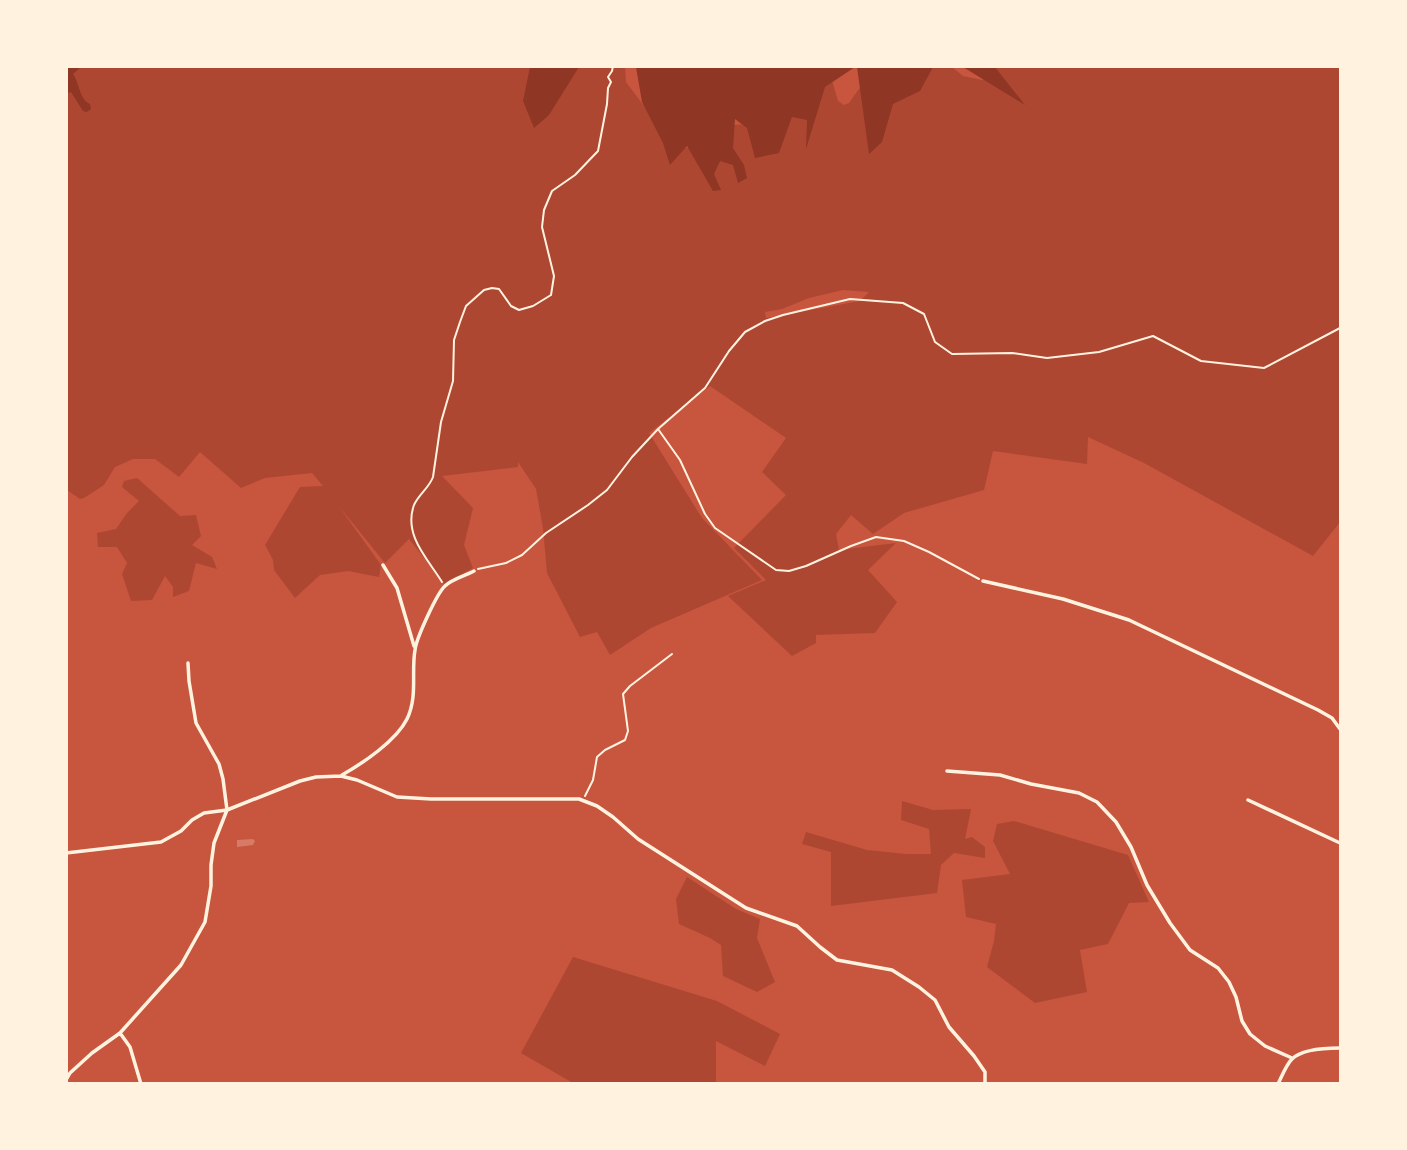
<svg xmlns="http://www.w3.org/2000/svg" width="1407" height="1150" viewBox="0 0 1407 1150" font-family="Karla,sans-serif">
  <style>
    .green { fill: #ae4732; fill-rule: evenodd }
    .water { fill: #8f3625 }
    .building { fill: #d67c66 }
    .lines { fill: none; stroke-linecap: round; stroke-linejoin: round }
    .path { stroke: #fff3e0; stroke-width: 2 }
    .minor { stroke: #fff3e0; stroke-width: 3.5 }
  </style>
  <rect width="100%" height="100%" fill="#c8553d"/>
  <path class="green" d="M989,66l351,1v455l-27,34 -169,-93 -56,-26 -1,27 -94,-13 -9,39 -80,23 -31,21 -22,-19 -15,19 3,16 57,-7 -28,27 29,32 -22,31 -59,2v8l-24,13 -64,-60 38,-16 -32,-32 52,-53 -24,-23 24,-34 -76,-52 -61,47 53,85 60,62 -111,48 -41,27 -13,-23 -17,5 -33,-64 -4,-45 -7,-39 -18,-27v5l-76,9 31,32 -9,37 9,23 -28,16 -36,-45 -24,24 -47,-58 43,60 -2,12 -31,-6 -28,4 -25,23 -21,-28 -1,-10 -8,-15 35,-58 23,-1 -11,-13 -47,5 -24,10 -41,-36 -21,25 -24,-18h-22l-18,8 -11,18 -20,13 -4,1 -13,-9 -1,-418 4,-5h555l1,15 27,36 24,27 15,4 42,-24 11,-1 47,-12 37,-42 9,31 6,4 5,-2 17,-24 50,-12h36l11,9 19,4 2,-1zM843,290l26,2 -9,9 -94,17 -1,-6 17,-3 27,-11z
    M137,478l43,38 16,-1 5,21 -9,9 20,12 5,12 -21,-6 -7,28 -16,6v-10l-8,-11 -13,24 -21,1 -9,-27 5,-11 -10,-16h-19l-1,-14 19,-4 11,-16 12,-12 -17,-14 2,-6z
    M902,801l31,9 38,-1 -6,30 7,-2 13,10v11l-31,-5 -13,12 -4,28 -106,13v-54l-29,-8 4,-12 61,18 39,4h25l-2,-25 -28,-9z
    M1014,821l114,34 21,47 -20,1 -21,41 -28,6 7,42 -52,11 -48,-36 7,-26 2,-17 -30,-7 -4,-37 48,-6 -17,-33 4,-17z
    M687,877l49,32 24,10 -3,19 18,44 -18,10 -34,-16 -2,-31 -11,-7 -31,-14 -3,-25z
    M573,957l144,44 63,33 -15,32 -49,-25v42h-143l-52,-30z"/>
  <path class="water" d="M67,66l14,1 -8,7c7,10 6,25 17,30l1,5 -4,3 -4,-1 -12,-19 -4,1z
    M530,67h49l-30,48 -15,13 -11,-27z
    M636,67v-1l219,1 -30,20 -19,62 1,-29 -15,-3 -13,36 -24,5 -8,-30 -12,-9 -2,29 11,17 3,13 -9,5 -5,-18 -13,-4 -6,13 7,16 -8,1 -26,-45 -17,19 -7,-22 -21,-41z
    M857,67h76l-13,24 -27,13 -11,38 -13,12z
    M963,67h32l30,38z"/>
  <path class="building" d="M253,839l2,2 -2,4 -16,2v-7z"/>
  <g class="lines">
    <path class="path" d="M658,429l22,31 25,54 10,14 61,42 13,1 17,-5 45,-20 25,-9 28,4 25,11 50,27
      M478,569l28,-6 16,-8 24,-22 42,-28 19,-15 25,-33 26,-28 47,-41 24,-37 16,-19 20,-11 18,-6 67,-16 53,4 21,11 11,28 17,12 60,-1 35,5 52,-6 54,-16 48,25 63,7 76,-40
      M442,582c-14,-23 -39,-47 -28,-77 5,-11 15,-17 19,-28l8,-55 12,-41 1,-41 6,-18 6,-16 18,-16 8,-2 7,1 12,17 8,4 14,-4 18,-11 3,-19 -12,-49 2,-17 8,-19 23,-16 23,-24 9,-47 1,-16 3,-6 -3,-5 4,-6 1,-5
      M585,796l8,-16 4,-23 8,-7 20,-10 3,-9 -5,-37 7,-8 42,-32"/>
    <path class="minor" d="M383,565l14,23 17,58
      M983,581l80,18 66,21 189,90 14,8 8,11
      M947,771l53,4 31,9 48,9 18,9 19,20 15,25 16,38 23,38 20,27 28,18 11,14 7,15 6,24 8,13 15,12 27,12
      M342,775c21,-12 54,-34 65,-56 11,-23 4,-46 8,-69 1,-11 22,-57 30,-64 7,-7 20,-10 29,-15
      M1248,800l92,43
      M66,853l95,-11 20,-11 11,-11 12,-7 23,-3 -4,-31 -4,-15 -23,-41 -7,-42 -1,-18
      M120,1033l10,14 11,37
      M66,1080l4,-7 22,-20 28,-20 61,-68 24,-43 6,-36v-21l3,-22 13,-33 73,-29 16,-4 25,-1 16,4 40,17 34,2h148l18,7 16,11 25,22 108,69 51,18 23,21 17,13 55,10 27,17 16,13 14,27 25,29 11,16v12
      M1278,1084c4,-8 8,-19 14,-25 10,-10 35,-11 48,-11"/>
  </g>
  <rect width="1407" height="1150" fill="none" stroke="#fff3e0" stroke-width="136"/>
</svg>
